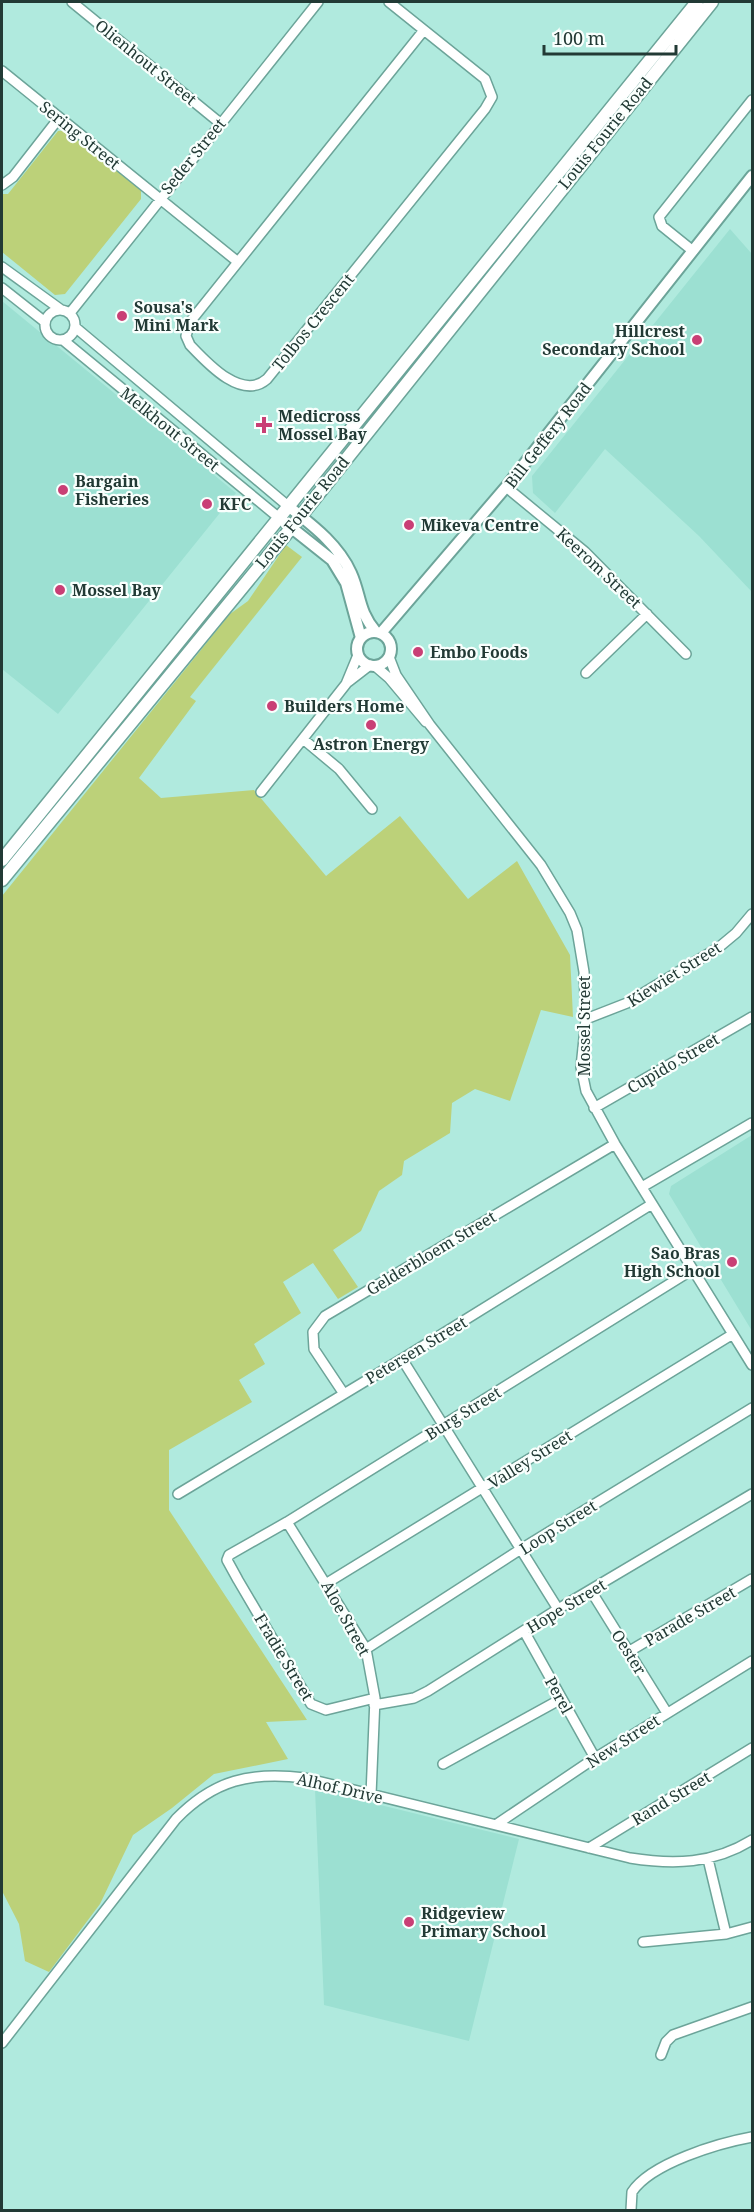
<svg xmlns="http://www.w3.org/2000/svg" width="754" height="2212" viewBox="0 0 754 2212" font-family="'Noto Serif',serif">
  <style>
    .built { fill: #9ce0d2 }
    .green { fill: #bcd179 }
    .lines { fill: none; stroke-linecap: round; stroke-linejoin: round }
    .minor-casing { stroke: #6ca499; stroke-width: 12 }
    .tertiary-casing { stroke: #6ca499; stroke-width: 14 }
    .secondary-casing { stroke: #6ca499; stroke-width: 15 }
    .minor { stroke: #fff; stroke-width: 9 }
    .tertiary { stroke: #fff; stroke-width: 10 }
    .secondary { stroke: #fff; stroke-width: 12 }
    .poi-dot { fill: #c93f75; stroke: #f9fffd; stroke-width: 2 }
    .labels { text-anchor: middle; dominant-baseline: central; stroke-width: 4.5; stroke-linejoin: round; paint-order: stroke }
    .street-label { font-size: 16px; fill: #223a35; stroke: #f9fffd }
    .poi-label { font-size: 16px; font-weight: bold; fill: #223a35; stroke: #f9fffd; text-anchor: start }
  </style>
  <rect width="100%" height="100%" fill="#b0eade"/>
  <path class="built" d="M730,229l22,25v338l-53,-56 -94,-87 -50,64 -22,-20 -1,-17z
    M2,301l234,192 -178,221 -56,-45z
    M752,1135v196l-83,-137 2,-8z
    M315,1789l204,50 -50,202 -145,-36z"/>
  <path class="green" d="M67,130l74,59v10l-76,95 -10,1 -53,-43v-58h6l50,-63z
    M286,545l16,12 -112,140 6,4 -57,77 22,20 93,-8 72,86 74,-60 68,83 49,-38 53,94 3,62 -32,-7 -31,91 -35,-12 -23,14 -2,30 -46,28 -2,14 -23,16 -18,40 -28,19 25,37 -20,12 -25,-36 -30,19 18,31 -47,31 11,20 -26,16 13,22 -83,48v60l138,210 -41,2 22,37 -74,15 -42,34 -39,27 -33,69 -51,68 -24,-11 -6,-37 -17,-33v-995l228,-282 18,-13z"/>
  <g class="lines">
    <g class="minor-casing">
      <path id="minor" d="M72,2l148,121
        M389,2l96,77 7,18 -7,12 -218,270c-25,22 -59,-15 -77,-34l-4,-9 4,-14 234,-292
        M2,71l236,191
        M2,185l11,-8 46,-59
        M693,251l-31,-25 -3,-9 93,-117
        M2,267l58,42
        M2,288l43,34
        M45 325a15 15 0 1 1 30 0a15 15 0 1 1-30 0Z
        M70,313l248,-311
        M75,327l213,179
        M63,340l215,177
        M506,487l79,65 101,102
        M389,657l7,18 34,50 111,140 29,48 7,17 7,42 2,47 -5,48 5,24 29,53 137,221
        M375,666l14,12 37,44
        M586,673l61,-59
        M348,682l22,-17
        M303,739l36,30 33,40
        M261,792l85,-108 12,-29
        M586,1019l41,-16 91,-55 18,-15 16,-19
        M594,1108l158,-91
        M642,1187l110,-64
        M402,1359l156,250
        M344,1394l-30,-45 -1,-17 12,-16 290,-172
        M178,1494l224,-135 250,-155
        M287,1522l79,127 9,49 -4,97
        M327,1583l406,-249
        M591,1591l76,122
        M524,1631l71,127
        M366,1649l155,-100 231,-141
        M628,1652l124,-73
        M375,1698l-49,12 -15,-6 -73,-124 -11,-20 2,-5 58,-33 405,-252
        M374,1705l40,-7 14,-7 130,-82 194,-115
        M443,1764l118,-65
        M497,1824l98,-66 157,-97
        M589,1848l163,-100
        M708,1859l18,75
        M643,1942l83,-8 26,-7
        M2,2043l174,-224c38,-39 75,-48 129,-41l325,80c44,7 83,6 122,-18
        M661,2055l5,-13 7,-7 79,-28
        M631,2210l1,-18c19,-29 87,-49 120,-55"/>
    </g>
    <g class="tertiary-casing">
      <path id="tertiary" d="M288,506c24,19 50,38 63,67 10,22 7,38 25,59
        M278,517l54,43 14,23 15,55
        M357 649a17 17 0 1 1 34 0a17 17 0 1 1-34 0Z
        M381,633l125,-146 246,-311"/>
    </g>
    <g class="secondary-casing">
      <path id="secondary" d="M2,860l695,-858
        M2,880l290,-353 420,-525"/>
    </g>
    <use href="#minor" class="minor"/>
    <use href="#tertiary" class="tertiary"/>
    <use href="#secondary" class="secondary"/>
  </g>
  <g class="poi-dot">
    <circle cx="122" cy="316" r="6"/>
    <circle cx="697" cy="340" r="6"/>
    <path d="M261 416h6v6h6v6h-6v6h-6v-6h-6v-6h6z"/>
    <circle cx="63" cy="490" r="6"/>
    <circle cx="207" cy="504" r="6"/>
    <circle cx="409" cy="525" r="6"/>
    <circle cx="60" cy="590" r="6"/>
    <circle cx="418" cy="652" r="6"/>
    <circle cx="272" cy="706" r="6"/>
    <circle cx="371" cy="725" r="6"/>
    <circle cx="732" cy="1262" r="6"/>
    <circle cx="409" cy="1922" r="6"/>
  </g>
  <g class="labels">
    <g class="street-label">
      <text transform="translate(146 62) rotate(39)">Olienhout Street</text>
      <text transform="translate(605 133) rotate(-51)">Louis Fourie Road</text>
      <text transform="translate(80 135) rotate(39)">Sering Street</text>
      <text transform="translate(193 156) rotate(-51)">Seder Street</text>
      <text transform="translate(313 322) rotate(-51)">Tolbos Crescent</text>
      <text transform="translate(170 429) rotate(39)">Melkhout Street</text>
      <text transform="translate(548 435) rotate(-52)">Bill Geffery Road</text>
      <text transform="translate(302 512) rotate(-51)">Louis Fourie Road</text>
      <text transform="translate(599 568) rotate(43)">Keerom Street</text>
      <text transform="translate(674 974) rotate(-32)">Kiewiet Street</text>
      <text transform="translate(584 1026) rotate(-90)">Mossel Street</text>
      <text transform="translate(673 1063) rotate(-30)">Cupido Street</text>
      <text transform="translate(431 1253) rotate(-31)">Gelderbloem Street</text>
      <text transform="translate(416 1350) rotate(-31)">Petersen Street</text>
      <text transform="translate(463 1413) rotate(-32)">Burg Street</text>
      <text transform="translate(530 1459) rotate(-32)">Valley Street</text>
      <text transform="translate(558 1527) rotate(-32)">Loop Street</text>
      <text transform="translate(566 1606) rotate(-31)">Hope Street</text>
      <text transform="translate(690 1616) rotate(-30)">Parade Street</text>
      <text transform="translate(346 1618) rotate(61)">Aloe Street</text>
      <text transform="translate(629 1652) rotate(58)">Oester</text>
      <text transform="translate(284 1657) rotate(59)">Fradie Street</text>
      <text transform="translate(559 1695) rotate(61)">Perel</text>
      <text transform="translate(623 1741) rotate(-33)">New Street</text>
      <text transform="translate(340 1788) rotate(13)">Alhof Drive</text>
      <text transform="translate(671 1798) rotate(-31)">Rand Street</text>
    </g>
    <g class="poi-label">
      <text x="134" y="307">Sousa's<tspan x="134" dy="18">Mini Mark</tspan></text>
      <text x="685" y="331" text-anchor="end">Hillcrest<tspan x="685" dy="18">Secondary School</tspan></text>
      <text x="278" y="416">Medicross<tspan x="278" dy="18">Mossel Bay</tspan></text>
      <text x="75" y="481">Bargain<tspan x="75" dy="18">Fisheries</tspan></text>
      <text x="219" y="504">KFC</text>
      <text x="421" y="525">Mikeva Centre</text>
      <text x="72" y="590">Mossel Bay</text>
      <text x="430" y="652">Embo Foods</text>
      <text x="284" y="706">Builders Home</text>
      <text x="371" y="744" text-anchor="middle">Astron Energy</text>
      <text x="720" y="1253" text-anchor="end">Sao Bras<tspan x="720" dy="18">High School</tspan></text>
      <text x="421" y="1913">Ridgeview<tspan x="421" dy="18">Primary School</tspan></text>
    </g>
  </g>
  <rect width="754" height="2212" fill="none" stroke="#223a35" stroke-width="6"/>
  <path d="M544 45v9h132v-9" fill="none" stroke="#223a35" stroke-width="3"/>
  <text x="553" y="45" font-size="18" fill="#223a35" stroke="#f9fffd" stroke-width="4.5" paint-order="stroke">100 m</text>
</svg>
